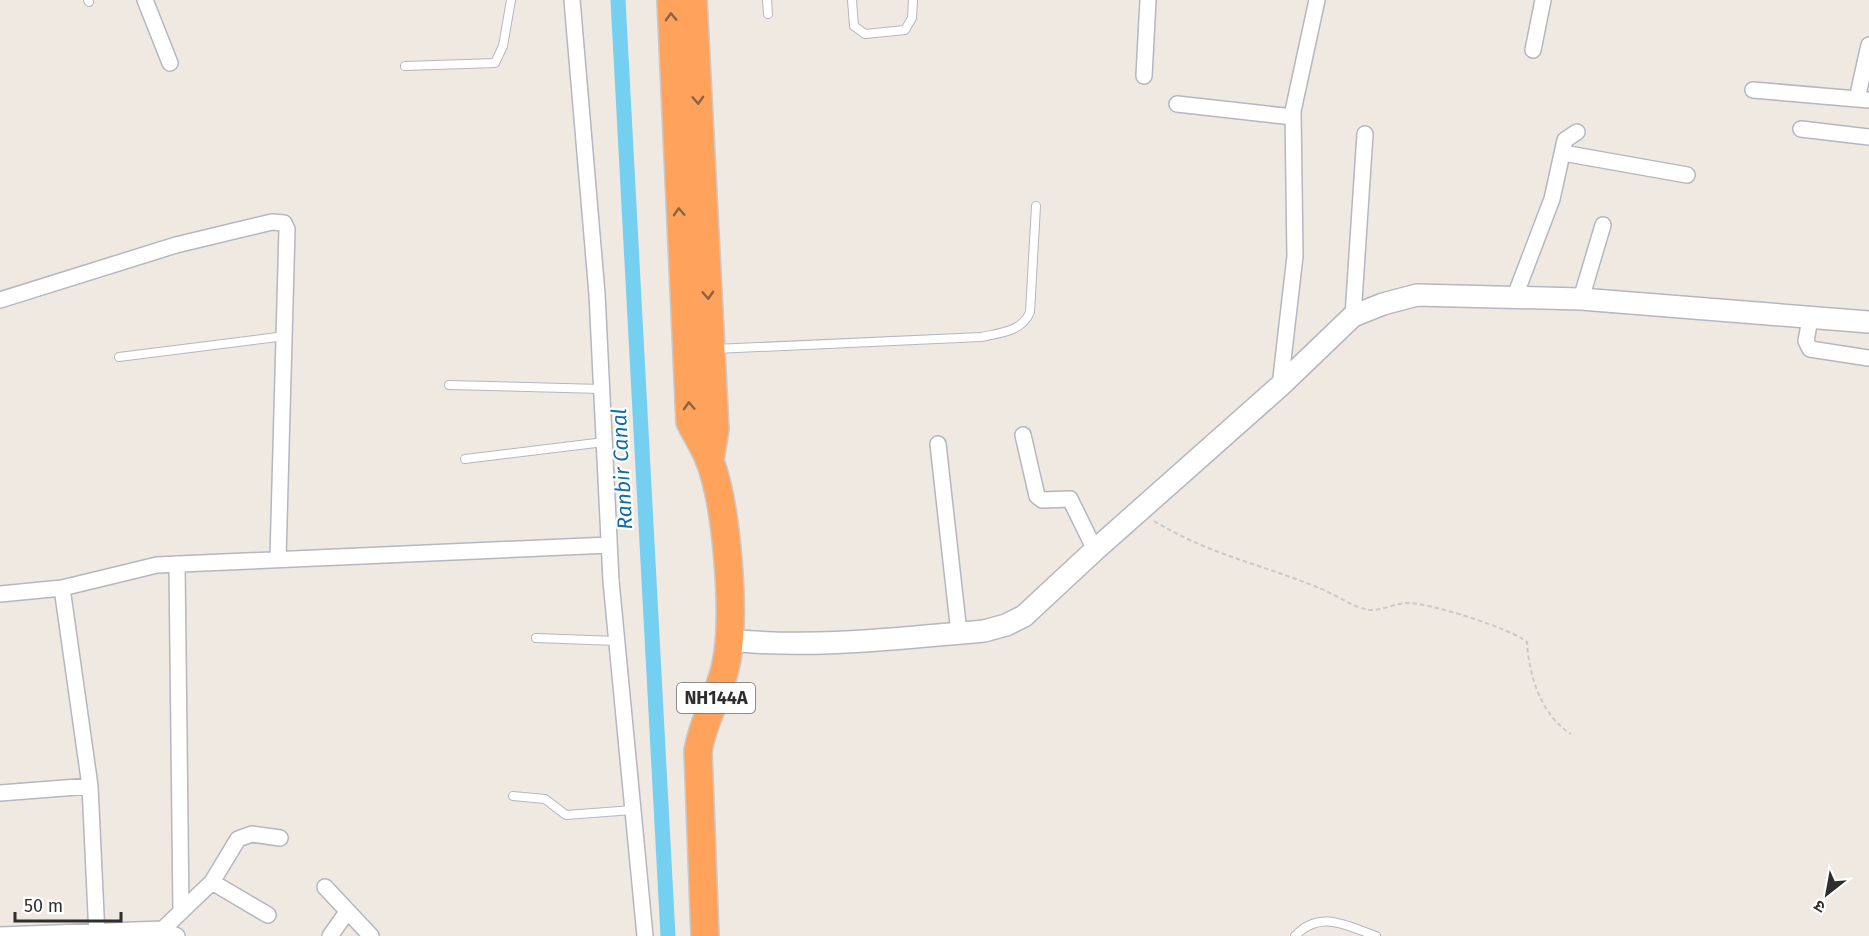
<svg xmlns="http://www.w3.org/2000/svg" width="1869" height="936" viewBox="0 0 1869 936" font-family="'Fira Sans','Noto Sans Devanagari',sans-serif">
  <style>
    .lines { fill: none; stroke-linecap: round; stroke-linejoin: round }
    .canal { stroke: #75cff0; stroke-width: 15 }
    .lane-casing { stroke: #b4b7c1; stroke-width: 10 }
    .street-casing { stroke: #b4b7c1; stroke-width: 18 }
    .secondary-casing { stroke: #b4b7c1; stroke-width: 24 }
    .highway-casing { stroke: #c9c9c9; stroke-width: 30 }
    .path { stroke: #c9c9c9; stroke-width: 2; stroke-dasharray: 4.5 3; stroke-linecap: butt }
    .lane { stroke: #fff; stroke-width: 8 }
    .street { stroke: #fff; stroke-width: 15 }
    .secondary { stroke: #fff; stroke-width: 21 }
    .highway { stroke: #ffa35c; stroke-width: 27 }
    .oneway { stroke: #8c6343 }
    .labels { text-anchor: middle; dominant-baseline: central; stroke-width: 4.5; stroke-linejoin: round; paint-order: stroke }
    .shield { fill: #fff; stroke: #6d6d6d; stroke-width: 1.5 }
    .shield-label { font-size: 18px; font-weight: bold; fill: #2e2e2e }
    .water-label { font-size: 21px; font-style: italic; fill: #0d6fa3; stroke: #fff }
  </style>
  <rect width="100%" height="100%" fill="#efe9e1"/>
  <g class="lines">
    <path class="canal" d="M618,0l50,936"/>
    <g class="lane-casing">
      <path id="lane" d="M88,0l1,2
        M767,0l1,14
        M852,0l2,26 11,8 40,-4 7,-12 1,-18
        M405,66l90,-3 8,-17 8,-46
        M715,349l266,-12c18,-4 41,-5 49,-25l6,-106
        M119,357l166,-21
        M449,385l152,4
        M465,459l139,-17
        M536,638l81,3
        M513,796l32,3 21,16 67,-5
        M1295,936c25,-27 52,-10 81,0"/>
    </g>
    <g class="street-casing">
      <path id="street" d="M145,0l25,63
        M572,0l25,294 14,287 34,355
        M1533,50l10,-50
        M1144,76l4,-76
        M1753,90l116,10
        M1857,99l12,-54
        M1177,104l116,13
        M1801,129l68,8
        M1563,153l124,22
        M1515,296l37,-97 13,-59 12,-8
        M1581,299l22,-74
        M0,300l176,-55 96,-23 12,1 3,6 -9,329
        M1353,316l12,-182
        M1810,319l-4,22 4,8 59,9
        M1280,386l15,-130 -2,-145 24,-111
        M1023,435l14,61 5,4 28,-1 25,51
        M938,444l21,189
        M177,564l4,348
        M62,588l28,198
        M0,594l62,-6 95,-23 452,-20
        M0,793l90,-7 7,150
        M212,882l56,33
        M325,887l46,49
        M163,929l14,7
        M0,935l163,-6 49,-47 26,-43 14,-5 28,4
        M330,936l17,-24"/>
    </g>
    <g class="secondary-casing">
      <path id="secondary" d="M729,640c84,9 171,-2 255,-9l22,-6 18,-9 71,-66 185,-164 73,-70 30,-12 34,-9 164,4 288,23"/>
    </g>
    <g class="highway-casing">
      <path id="highway" d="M671,0l19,422c6,12 14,24 19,37 18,44 27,159 17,205 -6,30 -23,56 -28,87l7,185
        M693,0l22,429 -5,31"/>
    </g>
    <path class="path" d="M1154,521c56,34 107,43 165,67 16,6 30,17 46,21 15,4 30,-7 45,-6 22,1 100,25 117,39 2,34 14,73 44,92"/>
    <use href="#lane" class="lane"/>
    <use href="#street" class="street"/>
    <use href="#secondary" class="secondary"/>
    <use href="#highway" class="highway"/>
  </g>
  <defs><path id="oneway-chevron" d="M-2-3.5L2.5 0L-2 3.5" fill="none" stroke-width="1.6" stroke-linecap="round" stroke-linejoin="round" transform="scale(1.5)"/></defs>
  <g class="oneway">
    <use href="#oneway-chevron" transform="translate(671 17) rotate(-92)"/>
    <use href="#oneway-chevron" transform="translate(698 100) rotate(87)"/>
    <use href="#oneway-chevron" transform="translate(679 212) rotate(-93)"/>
    <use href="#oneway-chevron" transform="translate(708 295) rotate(87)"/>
    <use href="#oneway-chevron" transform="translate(689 406) rotate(-93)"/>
  </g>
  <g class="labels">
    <rect class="shield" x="677" y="683" width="78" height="30" rx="4.5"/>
    <g class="shield-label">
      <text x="716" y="698">NH144A</text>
    </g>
    <g class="water-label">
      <text transform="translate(622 469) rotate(-93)">Ranbir Canal</text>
    </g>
  </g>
  <g transform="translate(1827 894) rotate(211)" stroke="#ffffff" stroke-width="4.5" paint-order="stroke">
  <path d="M0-4.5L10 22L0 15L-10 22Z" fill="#2e2e2e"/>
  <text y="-9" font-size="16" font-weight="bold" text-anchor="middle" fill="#2e2e2e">उ</text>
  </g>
  <path d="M15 912v9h106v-9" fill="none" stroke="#2e2e2e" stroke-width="3"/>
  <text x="24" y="912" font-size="18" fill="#2e2e2e" stroke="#ffffff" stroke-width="4.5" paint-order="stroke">50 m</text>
</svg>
